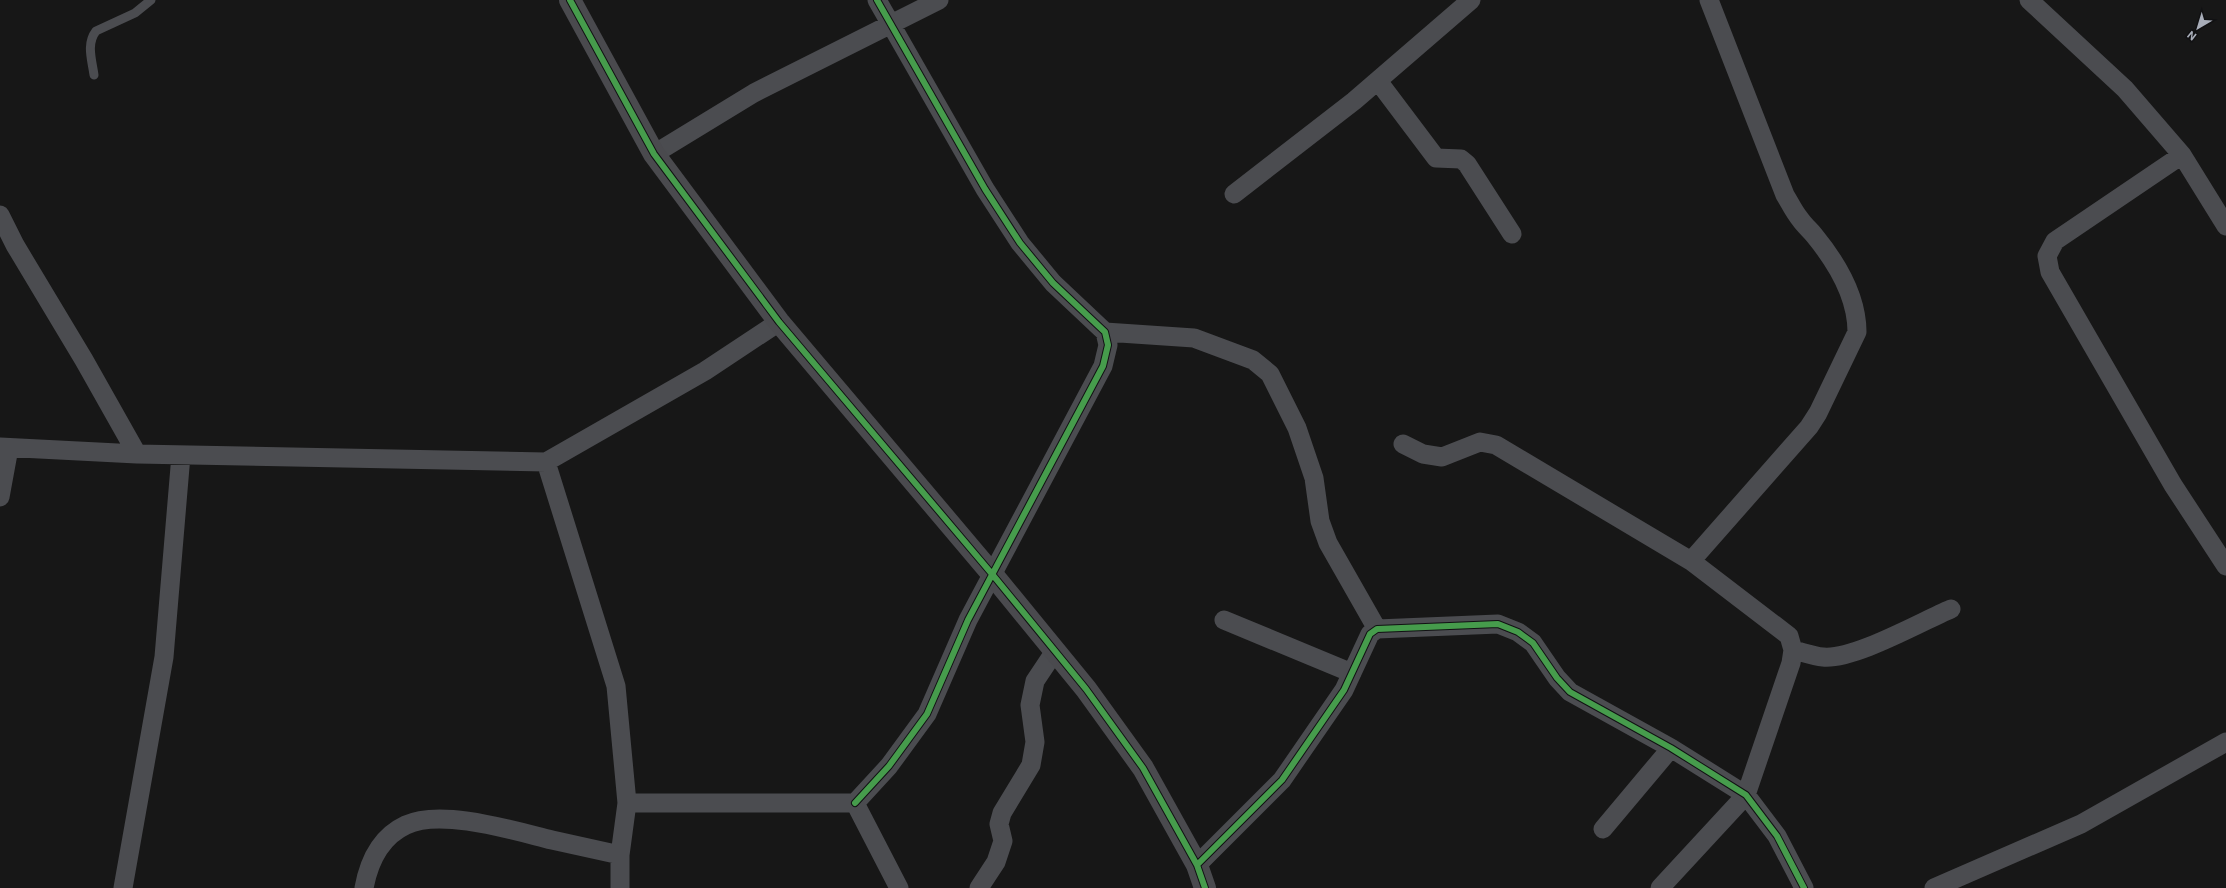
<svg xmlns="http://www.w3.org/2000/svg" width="2226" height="888" viewBox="0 0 2226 888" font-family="Roboto,sans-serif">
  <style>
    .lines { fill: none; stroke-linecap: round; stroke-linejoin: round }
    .lane { stroke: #4b4c50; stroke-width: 9 }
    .street { stroke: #4b4c50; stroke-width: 19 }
    .secondary { stroke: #4a4a4e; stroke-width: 22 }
    .cycleway-casing { stroke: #111113; stroke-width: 8 }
    .cycleway { stroke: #469c4c; stroke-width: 6 }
  </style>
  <rect width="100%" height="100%" fill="#171717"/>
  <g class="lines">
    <path class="lane" d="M94,75c-2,-15 -8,-31 2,-44l39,-18 16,-13"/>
    <path class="street" d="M2029,0l96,89 57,66 44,71
      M1378,81l58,77 25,1 6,5 45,70
      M654,154l100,-61 185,-93
      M2182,155l-127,86 -8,15 3,16 123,213 53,81
      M1234,194l120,-93 117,-101
      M0,215l15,30 69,115 53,94
      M1105,332l89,6 59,22 17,14 27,54 17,50 6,43 8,22 49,86
      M1403,444l20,10 19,3 38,-15 16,3 195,116 98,75 4,14 -2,13 -45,132 -86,93
      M0,447l137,7 409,8 159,-91 74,-49
      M546,462l70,224 11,117 -7,52v33
      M0,497l9,-49
      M1691,561l118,-134 9,-14 39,-81c0,-36 -20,-69 -43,-97 -4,-5 -10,-10 -14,-16 -6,-7 -10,-16 -15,-24l-76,-195
      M1224,620l128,53
      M1793,650c9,2 20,6 30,7 31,3 97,-35 128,-48
      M627,803h228l44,85
      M855,803l34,-37 38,-52 41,-94 135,-254 5,-21 -3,-13 -52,-49 -33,-40 -35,-54 -108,-189
      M1603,829l68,-81
      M1197,865l85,-85 62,-90 26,-56 7,-5 121,-5 20,8 15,11 24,35 13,14 101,56 75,47 31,41 27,52
      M123,888l41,-231 17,-202
      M364,888c5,-27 16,-51 42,-63 35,-17 109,6 146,15 23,5 46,10 68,15
      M979,888l17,-26 7,-21 -4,-17 3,-11 29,-48 4,-23 -5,-37 5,-24 20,-30
      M1934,888l147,-64 145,-82"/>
    <path class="secondary" d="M570,0l84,154 125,168 213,252 94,115 57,79 54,97 8,23"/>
    <g class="cycleway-casing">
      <path id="cycleway" d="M570,0l84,154 125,168 213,252 94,115 57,79 54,97 8,23
        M855,803l34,-37 38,-52 41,-94 135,-254 5,-21 -3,-13 -52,-49 -33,-40 -35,-54 -108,-189
        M1197,865l85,-85 62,-90 26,-56 7,-5 121,-5 20,8 15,11 24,35 13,14 101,56 75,47 31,41 27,52"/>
    </g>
    <use href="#cycleway" class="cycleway"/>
  </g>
  <g transform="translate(2198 28) rotate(218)" stroke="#111113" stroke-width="3" paint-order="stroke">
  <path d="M0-3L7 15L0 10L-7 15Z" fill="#a8adb8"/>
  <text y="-6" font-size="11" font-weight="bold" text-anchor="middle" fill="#a8adb8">N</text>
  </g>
</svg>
